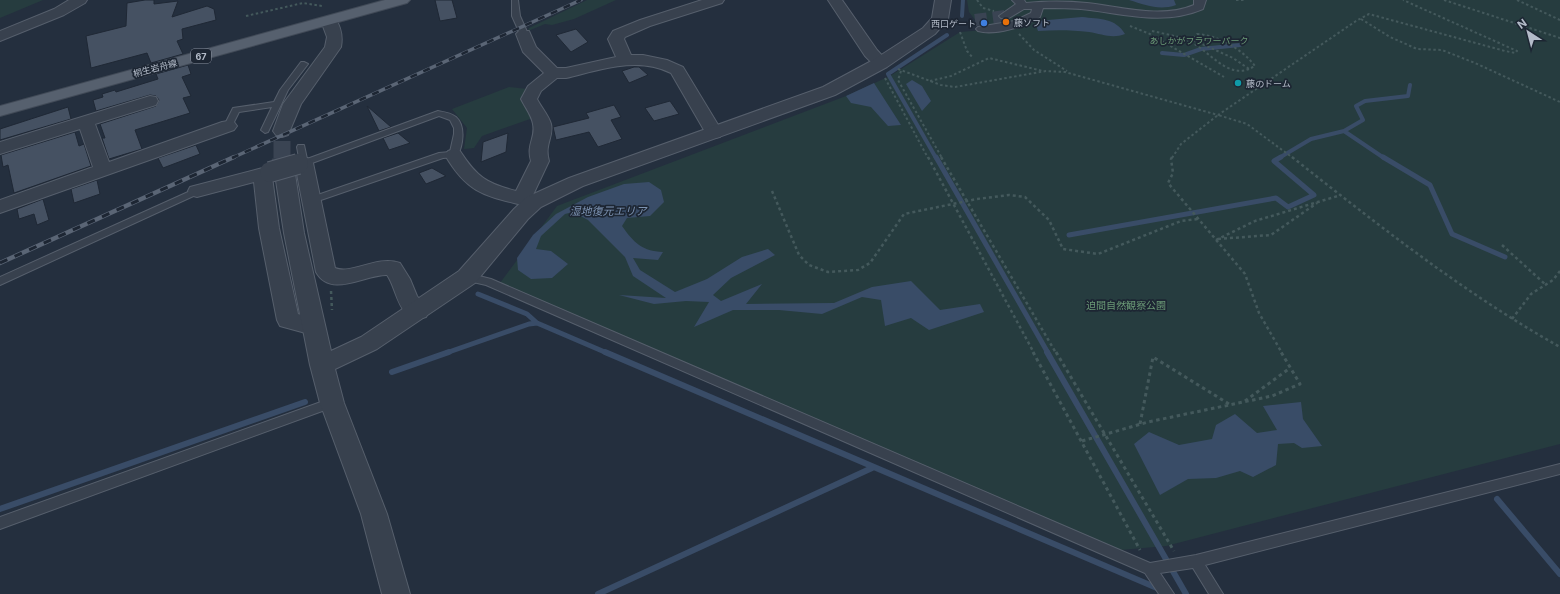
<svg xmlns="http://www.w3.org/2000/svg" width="1560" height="594" viewBox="0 0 1560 594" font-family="Inter,'Noto Sans JP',sans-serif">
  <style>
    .green { fill: #263c3f }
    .water { fill: #394c67 }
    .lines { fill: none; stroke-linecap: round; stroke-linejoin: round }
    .stream-far2 { stroke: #394c67; stroke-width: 4 }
    .stream-far1 { stroke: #394c67; stroke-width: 5 }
    .stream { stroke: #394c67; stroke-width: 6 }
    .building { fill: #455162; stroke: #1f2835 }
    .pedestrian-tunnel { stroke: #3a4453; stroke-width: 12; stroke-dasharray: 12 6; stroke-linecap: butt }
    .tertiary-tunnel-far1 { stroke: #3a4453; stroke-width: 17; stroke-dasharray: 17 8; stroke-linecap: butt }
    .tertiary-tunnel { stroke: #3a4453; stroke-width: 21; stroke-dasharray: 21 10; stroke-linecap: butt }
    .service-casing { stroke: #565f6c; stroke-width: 2 }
    .pedestrian-casing { stroke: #565f6c; stroke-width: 2 }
    .minor-casing { stroke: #565f6c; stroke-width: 2 }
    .tertiary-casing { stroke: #565f6c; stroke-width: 2 }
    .primary-casing { stroke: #414a57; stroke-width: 2 }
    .path-far2 { stroke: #44595c; stroke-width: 2; stroke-dasharray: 2.5 2.5; stroke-linecap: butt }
    .path-far1 { stroke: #44595c; stroke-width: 2.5; stroke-dasharray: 3 3; stroke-linecap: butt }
    .path { stroke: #44595c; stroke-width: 3; stroke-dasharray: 3.5 3.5; stroke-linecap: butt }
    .service { fill: #38414e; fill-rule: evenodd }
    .pedestrian { fill: #38414e; fill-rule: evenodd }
    .minor { fill: #38414e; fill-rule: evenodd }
    .tertiary { fill: #38414e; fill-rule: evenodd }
    .primary { fill: #56606e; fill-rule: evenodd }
    .rail-far1-casing { stroke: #5a6575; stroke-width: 3.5 }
    .rail-casing { stroke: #5a6575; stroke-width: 4.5 }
    .rail-far1 { stroke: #1d2633; stroke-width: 2.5; stroke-dasharray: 7; stroke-linecap: butt }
    .rail { stroke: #1d2633; stroke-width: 3; stroke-dasharray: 8; stroke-linecap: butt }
    .minor-bridge-casing { stroke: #565f6c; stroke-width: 22; stroke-linecap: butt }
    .minor-bridge { stroke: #38414e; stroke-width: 20 }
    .food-dot { fill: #e8710a; stroke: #1d2633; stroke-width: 1.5 }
    .shop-dot { fill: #3f7fe0; stroke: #1d2633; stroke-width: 1.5 }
    .culture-dot { fill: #0f9aa8; stroke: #1d2633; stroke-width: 1.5 }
    .labels { text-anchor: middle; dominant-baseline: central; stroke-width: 3.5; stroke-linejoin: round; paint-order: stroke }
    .far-poi-label { font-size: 9px; fill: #b4bcc9; stroke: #1d2633; text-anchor: start }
    .far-park-label { font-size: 9px; fill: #6b9a76; stroke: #1d2633 }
    .shield { fill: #1d2633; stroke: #878f9c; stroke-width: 1 }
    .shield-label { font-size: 9px; font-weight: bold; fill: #b4bcc9 }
    .far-street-label { font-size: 9px; fill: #b4bcc9; stroke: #1d2633 }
    .park-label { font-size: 10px; fill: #6b9a76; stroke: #1d2633 }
    .water-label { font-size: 11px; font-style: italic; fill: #7c92b1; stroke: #1d2633 }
  </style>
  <rect width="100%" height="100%" fill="#242f3e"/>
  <path class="green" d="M0,0h43l-43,18z
    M587,0h29l-42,19 -22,6 -7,-1 -17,7 1,-3z
    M967,0h593v444l-394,102 -57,5 -609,-268 57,-77 289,-110 44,-20 70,-44 23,-2 -14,-18z
    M509,87l19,2 5,29 -51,18 -8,12 -10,1 3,-21 -15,-19z"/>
  <path class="water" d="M1129,0h45l2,5c-17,6 -30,0 -47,-5z
    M1082,17c17,2 34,1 43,17 -13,5 -23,0 -36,-2 -17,-2 -34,-2 -51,-1l-2,-6 1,-4z
    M912,80l10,6 9,15 -9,10 -16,-27z
    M874,83l27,42 -13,1 -17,-19 -20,-4 -5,-7z
    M649,182l12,8 3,12 -14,14 -23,2 -5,8c12,17 20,25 41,26l-5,8 -25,-2 7,12 35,22 32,-13 35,-22 26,-8 7,6 -44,23 -18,17 8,6 41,-17 -16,20 88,-1 38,-16 39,-6 29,29 40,-6 4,8 -55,18 -18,-12 -26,8 -4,-26 -19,-3 -40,17 -43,-4h-46l-39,17 15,-25 -23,-1 -32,3 -35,-9 47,3 -33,-22 -8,-19 -37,-37 -15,-8 -8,2 -24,22 -5,13 15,2 17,13 -16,14 -21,1 -13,-9 -1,-12 16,-23 23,-21 32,-17 36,-13z
    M1301,402l2,17 19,27 -20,2 -8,-5 -16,1 -2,21 -23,12 -13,-6 -24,7 -28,1 -28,16 -26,-51 15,-12 30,13 33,-6 4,-14 19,-11 22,19 20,-3 -14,-24z"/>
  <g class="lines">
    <path class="stream-far2" d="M962,16l1,-16
      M1162,53l22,2 17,-6 39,-4
      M1344,131l40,27
      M936,158l-48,-84 59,-39
      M1279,158l32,-19 33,-8 19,-11 -7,-14 9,-5 43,-5 2,-11"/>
    <path class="stream-far1" d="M936,157l112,196
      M1383,157l47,28 22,49 53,23
      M1069,235l207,-37 12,9 26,-12 -40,-34 7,-4
      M478,294l49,20 10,9
      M446,353l83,-29 8,-1 70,30"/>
    <path class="stream" d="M605,352l566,242
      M1047,352l139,242
      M392,372l57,-20
      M1497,499l63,75
      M0,509l305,-107
      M598,594l274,-126"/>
  </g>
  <path class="building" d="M145,0h9v4l24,-3 -6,16 35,-11 7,3 2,11 -34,9 1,10 -6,2 6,13 -32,9 -4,-10 -56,15 -5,-32 40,-10 1,-23z
    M435,0h17l5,18 -17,3z
    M576,29l12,13 -17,10 -15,-17z
    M188,65l3,9 -9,3 9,19 -8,2 7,15 -55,17 7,19 -33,10 -7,-21h3l-5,-14 56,-18 3,-6 -3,-4 -6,-1 -54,16 -3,-11 10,-3 -1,-3 13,-4 1,2 42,-13 -2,-5z
    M634,67h5l9,8 -19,8 -7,-12z
    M670,101l9,13 -25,7 -9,-13z
    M614,105l7,12 -10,3 11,19 -24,8 -9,-15 -33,8 -3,-13 36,-9 -3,-5z
    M367,106l24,21 -12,4z
    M68,107l3,12 -71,21v-11z
    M75,132l4,14 5,-2 7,22 -77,27 -6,-28 -5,2 -2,-12z
    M398,133l12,10 -21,7 -6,-12z
    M508,133l-2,19 -25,10 2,-20z
    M196,145l4,9 -37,14 -5,-10z
    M432,168l14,8 -20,8 -7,-11z
    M97,180l3,14 -26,9 -3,-14z
    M43,199l6,21 -12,5 -3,-11 -15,5 -2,-10z"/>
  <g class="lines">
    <path class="pedestrian-tunnel" d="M975,20l30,-4"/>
    <path class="tertiary-tunnel-far1" d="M282,158v-27"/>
    <path class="tertiary-tunnel" d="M282,157l3,17"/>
    <g class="service-casing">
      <path id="service" d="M512,0h6l2,16 8,18 -1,2h-6l-9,-20z
        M301,62h3l4,2 -20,26 -20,42 -3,1 -4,-3 11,-23 -33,5 -8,16h-6l-1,-2 9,-18 41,-6 6,-12z
        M438,111c6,1 13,2 18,6 10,9 7,29 1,40l-14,1 -128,44h-6l-1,-2 1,-2 130,-45 11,-1 4,-18v-6l-4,-8 -11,-4 -135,50 -4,-3 -3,-16 1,-2h6l3,14z
        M197,188l3,1 1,2 -1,2 -200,92v-8z
        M467,273l24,6 659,284 46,-8 364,-91v10l-355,91 18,29h-14l-16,-26 -33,5 14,21h-15l-14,-21 -659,-288 -22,-5 -2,-3 2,-3z
        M332,398l4,2 2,3 -2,3 -336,123v-12z"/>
    </g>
    <g class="pedestrian-casing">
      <path id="pedestrian" d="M1012,0h12l2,3c21,-2 41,-2 61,0 35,4 74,16 107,2v-5h12l-3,9c-37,16 -75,6 -113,1 -16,-2 -31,-2 -47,-2l-3,9c-14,9 -45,19 -62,14l-2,-2 2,-2 36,-6 17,-8 1,-4h-8l-15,9h-8l-2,-2 17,-12z"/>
    </g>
    <g class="minor-casing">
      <path id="minor" d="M69,0h18l-2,3 -21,12 -64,26v-10l54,-22z
        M702,0h22l-2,3 -72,23 -25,11 -1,2 7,16h12l24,5 16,7 40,66 -3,4 -6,1 -6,-1 -37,-64c-34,-17 -71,-3 -105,5h-9l-16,13 -4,8c4,8 12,17 14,25 3,13 -7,20 -2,37l-16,34 8,3 2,4 -2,4 -7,2c-44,-12 -64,-10 -89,-53l3,-4 6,-2 6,2c17,26 26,32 56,40l15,-30c-5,-17 5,-23 2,-37 -1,-8 -8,-17 -12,-25l7,-13 16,-13 -21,-21 -7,-18 3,-3h10l7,16 21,21h9l50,-11 -8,-18 5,-8 27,-11z
        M828,0h14l35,50 12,13 -2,3h-12l-10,-10z
        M150,96l6,1 2,4 -2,4 -61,19 14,38 113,-40 6,-1 6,1 3,4 -3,4 -234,83v-13l93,-33 -13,-38 -80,25v-12z
        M304,157l6,2 3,4 22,105c17,7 41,-13 65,-5l10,16 7,17 12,15 -3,6c-28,8 -28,-27 -39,-42 -21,-1 -56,24 -71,-3l-20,-103 -4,-1 -3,-4 3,-4z
        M270,166l6,2 3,4 -3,4 -4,1 7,51 19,86 23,7 3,6 -3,6 -8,2 -33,-9 -3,-6 -18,-92 -5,-46 -57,15 -7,-2 -2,-4 2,-4z"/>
    </g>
    <g class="tertiary-casing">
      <path id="tertiary" d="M935,0h16l-3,19 -13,15 -48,33 -52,28 -252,91 -42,21 -13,12 -53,64 -98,66 -42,20 9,34 43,111 23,80h-28l-21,-80 -41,-111 -10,-38 -26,-132 -9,-59 3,-4 7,-2 7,2 3,4 9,59 27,118 30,-14 98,-66 55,-62 13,-12 42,-19 254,-91 52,-28 48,-31 9,-10z
        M329,16l6,2c6,9 8,18 6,29l-40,57 -13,31 -6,2 -6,-2 -3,-4 10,-27 42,-57 2,-10 -6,-16 2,-3z"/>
    </g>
    <g class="primary-casing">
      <path id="primary" d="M385,0h25l-3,3 -407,113v-10z"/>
    </g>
    <path class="path-far2" d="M977,0l6,8 11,3
      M1236,0h8
      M1444,0l116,38
      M1517,0l43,20
      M246,16l57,-13 19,3
      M1361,19l29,18 27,12 25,1 33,13 85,39
      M1130,26l20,8 74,43
      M1152,31c13,3 27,5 39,11 18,9 36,36 58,27
      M960,32l7,19 6,7
      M1019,34l15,16 33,21
      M1197,34c21,1 45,15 58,32l-6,3 -16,-11 -40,-18z
      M898,69l43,16 14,2 91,-16 19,1 153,43 138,-94 13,-7 136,37 10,2 2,-2 -114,-51
      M901,71l-3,9 44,78
      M885,78l43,80
      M930,81l21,-5 38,-18 54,13
      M1172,158l9,-14 37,-29 29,9 46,34"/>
    <path class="path-far1" d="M928,157l106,196
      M941,157l115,196
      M1172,157l-1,2 2,14 -5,10 77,91 14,39 23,40
      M1292,157c86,68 172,136 268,190
      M772,191l27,64 10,10 19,7 30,-2 12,-7 34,-49 73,-15 32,-4 16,2 24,23 14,29 35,5 83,-33 17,-2
      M1218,239l53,-4 46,-32
      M1216,240l39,-19 86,-26
      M1502,245l44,40
      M331,291l1,19
      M1512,319l19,-25 22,-14 7,-9"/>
    <path class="path" d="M1033,352l107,198
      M1056,352l118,199
      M1245,401l45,-33
      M1140,424l13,-67 76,47
      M1082,441l66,-19 124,-26 28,-12 -19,-32"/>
    <use href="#service" class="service"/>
    <use href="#pedestrian" class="pedestrian"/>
    <use href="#minor" class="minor"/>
    <use href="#tertiary" class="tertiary"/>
    <use href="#primary" class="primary"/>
    <g class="rail-far1-casing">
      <path id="rail-far1" d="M232,158l349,-158"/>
    </g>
    <g class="rail-casing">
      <path id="rail" d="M0,263l234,-106"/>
    </g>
    <use href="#rail-far1" class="rail-far1"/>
    <use href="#rail" class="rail"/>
    <g class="minor-bridge-casing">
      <path id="minor-bridge" d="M270,172l28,-8"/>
    </g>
    <use href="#minor-bridge" class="minor-bridge"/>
  </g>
  <circle class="food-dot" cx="1006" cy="22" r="4"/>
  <circle class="shop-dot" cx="984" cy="23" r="4"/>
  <circle class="culture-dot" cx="1238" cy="83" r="4"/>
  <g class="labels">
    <g class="far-poi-label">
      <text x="1014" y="22">藤ソフト</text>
      <text x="976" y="23" text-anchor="end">西口ゲート</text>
      <text x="1246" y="83">藤のドーム</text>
    </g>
    <g class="far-park-label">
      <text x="1199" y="40">あしかがフラワーパーク</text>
    </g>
    <rect class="shield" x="191" y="49" width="20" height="14" rx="3"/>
    <g class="shield-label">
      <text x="201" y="56">67</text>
    </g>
    <g class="far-street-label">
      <text transform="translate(155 68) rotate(-15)">桐生岩舟線</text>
    </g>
    <g class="park-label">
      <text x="1126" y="305">迫間自然観察公園</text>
    </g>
    <g class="water-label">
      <text x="608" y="211">湿地復元エリア</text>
    </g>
  </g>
  <g transform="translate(1528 32) rotate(324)" stroke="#1d2633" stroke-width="3" paint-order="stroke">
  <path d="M0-3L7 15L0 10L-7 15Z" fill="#b4bcc9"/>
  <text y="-6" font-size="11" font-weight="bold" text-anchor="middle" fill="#b4bcc9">N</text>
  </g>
</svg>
